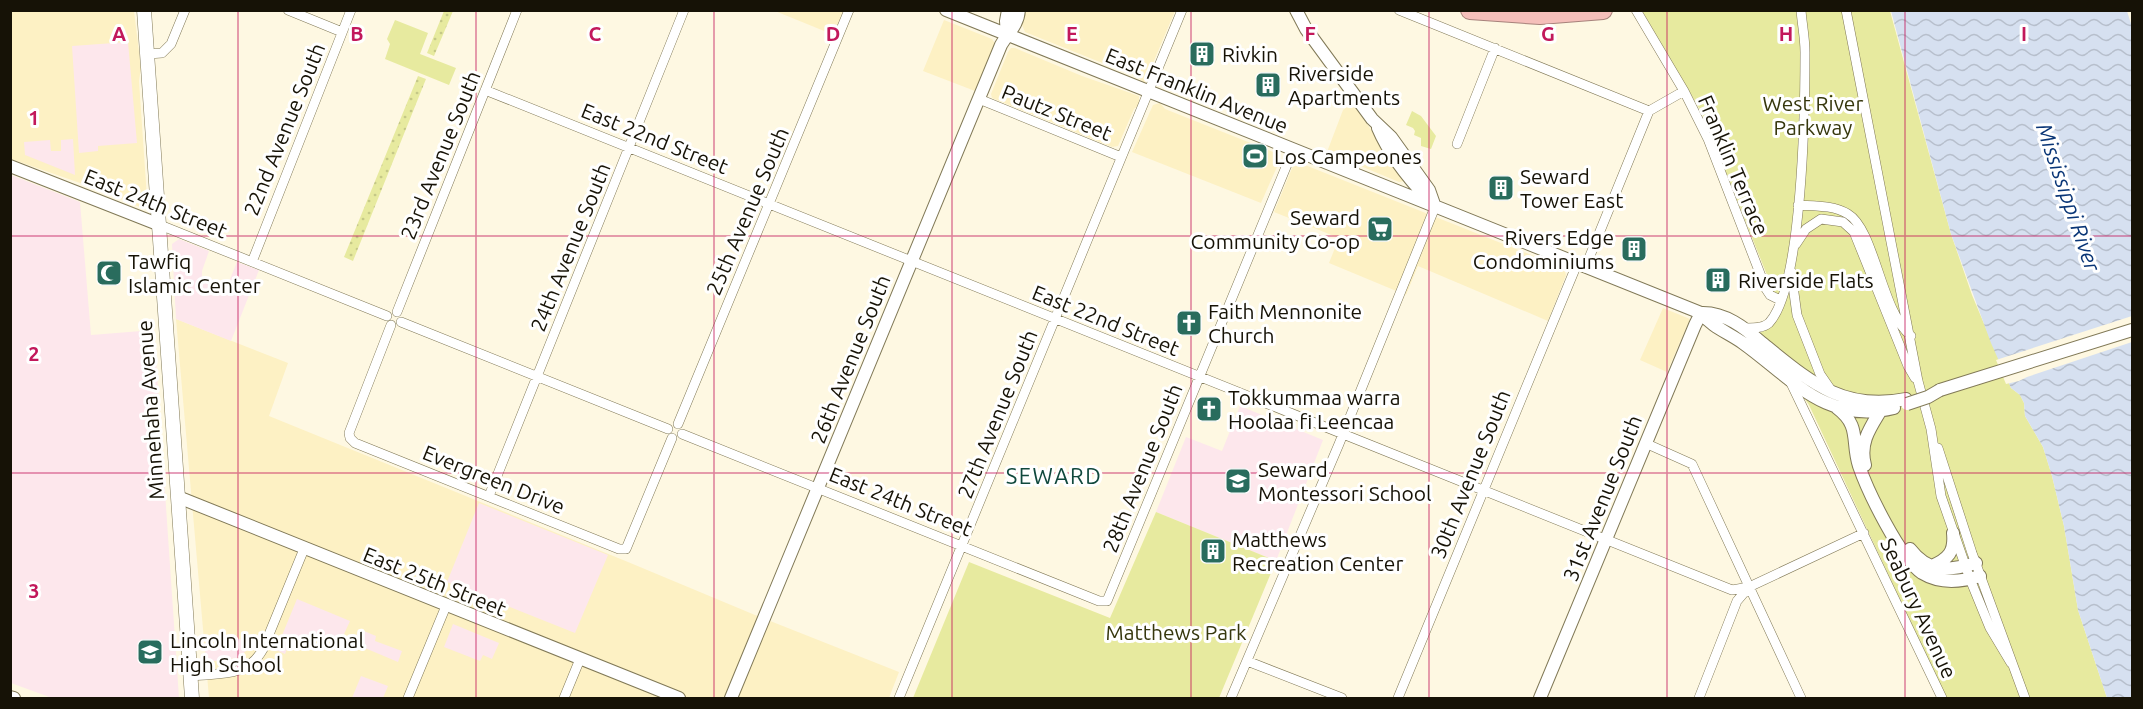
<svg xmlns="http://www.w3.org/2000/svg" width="2143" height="709" viewBox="0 0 2143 709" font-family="Ubuntu,sans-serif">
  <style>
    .built { fill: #fdf1c4 }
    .industrial { fill: #fde7ec }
    .grass { fill: url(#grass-dots) }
    .green { fill: #e7ea9f }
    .water { fill: url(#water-waves) }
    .pier { fill: #fef8e2 }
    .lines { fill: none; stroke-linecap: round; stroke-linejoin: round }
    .minor-casing { stroke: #817957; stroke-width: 10 }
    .tertiary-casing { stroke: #817957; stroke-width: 14 }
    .secondary-casing { stroke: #817957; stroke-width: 15 }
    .motorway-casing { stroke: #a7827b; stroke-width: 20 }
    .minor { stroke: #fff; stroke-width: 9 }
    .tertiary { stroke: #fff; stroke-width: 12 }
    .secondary { stroke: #fff; stroke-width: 14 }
    .motorway { stroke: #f5bfba; stroke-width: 18 }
    .tertiary-bridge-casing { stroke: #817957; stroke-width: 14; stroke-linecap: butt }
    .tertiary-bridge { stroke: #fff; stroke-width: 12 }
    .grid { fill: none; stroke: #c2185b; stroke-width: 1.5; stroke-opacity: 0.55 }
    .labels { text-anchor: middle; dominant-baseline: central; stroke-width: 6; stroke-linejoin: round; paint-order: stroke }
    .poi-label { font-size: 21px; fill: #161206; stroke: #fff; text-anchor: start }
    .street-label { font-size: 21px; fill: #161206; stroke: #fff }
    .park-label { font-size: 21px; fill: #36370d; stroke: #fff }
    .water-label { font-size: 22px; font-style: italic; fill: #093576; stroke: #fff }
    .neighbourhood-label { font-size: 22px; letter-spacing: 1.5px; fill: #10483c; stroke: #fff }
    .grid-label { font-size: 20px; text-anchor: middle; font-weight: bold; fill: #c2185b; stroke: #fff; stroke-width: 6; stroke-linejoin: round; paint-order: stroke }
  </style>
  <defs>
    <pattern id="grass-dots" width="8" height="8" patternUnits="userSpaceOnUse" patternTransform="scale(1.5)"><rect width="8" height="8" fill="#e7ea9f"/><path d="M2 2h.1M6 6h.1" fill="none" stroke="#c5c887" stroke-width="1.8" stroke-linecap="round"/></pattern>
    <pattern id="water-waves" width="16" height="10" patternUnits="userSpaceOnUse" patternTransform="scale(1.5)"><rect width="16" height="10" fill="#d6e0f0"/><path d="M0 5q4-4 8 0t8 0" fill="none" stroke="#b7bfcc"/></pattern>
  </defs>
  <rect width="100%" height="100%" fill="#fef8e2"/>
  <path class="built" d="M11,11h123l7,57 -2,13 8,117 -3,7 -4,2 -57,-23 -72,-25z
    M775,11h68l-9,24z
    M1025,11h150l-24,57v7l-3,5 -4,2 -9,-6 -110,-44 -3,-7z
    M944,20l48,19 2,3 1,3 -20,46 -52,-20z
    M1011,48h4l67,28 57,20v9l-5,4 -16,37 -6,1 -120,-49 -1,-4 17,-42z
    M1160,103l5,6 113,45 2,6 -19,43 -129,-51 21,-47z
    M1352,103l53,74 -1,4 -5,1 -72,-30 16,-42z
    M1295,161l269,107 2,7 -18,46 -130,-55 -12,29 -77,-32 10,-25 -65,-26z
    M1663,308l27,11 -23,53 -27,-12z
    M176,319l112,44 -19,53 359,146 127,53 144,57 -10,26h-680z"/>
  <path class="industrial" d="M128,42l9,101 -39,3v5l-19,2 -7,-107z
    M73,139l2,36 -50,-20 -1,-13 26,-2 1,11h10v-11z
    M11,175l69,27 11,133 63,-5 25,368h-127l-41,-15z
    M179,239l30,12 -7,20v10l26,3 9,-22 22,8 -28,71 -55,-22 -4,-75z
    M1240,406l83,34 -47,121 -120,-49 30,-75 36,14z
    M479,503l129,52 -33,78 -128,-51z
    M297,599l53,22 -11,24 -28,-11 -5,13 -16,-6 -5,13 -9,-4z
    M453,624l46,19 -7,16 -9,-4 -3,6 -36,-14z
    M359,629l17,7 -1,5 27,10 -4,11 -45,-19z
    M221,635h8l21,8 -4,8 -9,7 -31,4 -1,-13 16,-1z
    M361,676l27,10 -5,12h-31z"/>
  <path class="grass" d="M444,11h9l-19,45 -7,-3z
    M418,76l8,3 -73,182 -9,-4z"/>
  <path class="green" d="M1642,11h248l61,223 21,61 39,93 9,7 4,8 1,13 18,31 9,29 12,50 14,84 29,88h-161l-137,-293 -49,-72 13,-9 8,-14 -78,-195z
    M395,20l33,13 -8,21 36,14 -7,17 -64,-26 5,-15 -3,-5z
    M1412,111l9,5 15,20 -5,13 -10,-3v-8l-7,-3 1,-4 -2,-3 -7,-3z
    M1156,512l120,49 -57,137h-306l56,-136 141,56z"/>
  <path class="water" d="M1891,11h236l5,16v671h-25l-29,-88 -14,-84 -12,-50 -9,-29 -18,-31 -1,-13 -4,-8 -9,-7 -20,-45 -40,-109z"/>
  <path class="pier" d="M2132,316v26l-105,35 -8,4 -13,3 -10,-24z"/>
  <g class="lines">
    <g class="minor-casing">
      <path id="minor" d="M288,10l54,22
        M1399,10l250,101
        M1636,10l48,81 24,48 58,150 4,6 10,5
        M1846,10l72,371 13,48 10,67 29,83 20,49 21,35
        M148,54l14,-1 9,-9 14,-34
        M485,90l1247,500 17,-3
        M979,99l142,58
        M1649,111l35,-20
        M1457,144l38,-96
        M1798,205c16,1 36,0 50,9 27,16 33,98 63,122
        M160,225l227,91
        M1796,244l10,-15 15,-10 22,3 11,10 54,134 7,12
        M252,262l99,-252
        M1585,268l64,-157
        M1791,271l6,44 23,59 11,16
        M397,312l120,-302
        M401,322l267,107
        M391,325l-42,108 1,5 5,5 264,106h7l46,-111
        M1742,328c9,0 20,1 27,-5 34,-36 36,-218 36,-271 0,-14 -3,-28 -4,-42
        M1790,381l152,317
        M678,424l171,-414
        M682,434l417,167h8l186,-451
        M1645,443l47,21 109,234
        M1938,448l34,105 53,145
        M489,496l195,-486
        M1247,661l95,37
        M190,676c29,-3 57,2 73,-27l41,-100
        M408,698l38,-92
        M564,698l16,-39
        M899,698l283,-688
        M1231,698l108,-254 96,-237
        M1398,698l179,-434
        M1699,698l38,-97 12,-14 115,-54"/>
    </g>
    <g class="tertiary-casing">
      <path id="tertiary" d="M946,10l755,303c24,-1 44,15 61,30 46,37 80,69 144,56
        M1296,10l10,19 66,90 19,18 38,53 6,17
        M1007,35l-1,-14 2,-11
        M1378,128c11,26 30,50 50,71
        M10,166l150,59
        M1701,313c11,14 28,20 42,30 49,35 83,82 151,65
        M1940,390l192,-60
        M1837,408c24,18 14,33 22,58 9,26 41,92 63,107 18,11 39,9 58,3
        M1865,465c-6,-22 5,-37 16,-55
        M178,497l501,201
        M1910,549c19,25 39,22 66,14
        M1932,566c16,-7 23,-14 21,-33
        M10,697l4,1
        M731,698l270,-653c7,-12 17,-20 18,-35
        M1540,698l155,-373 6,-12"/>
    </g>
    <g class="secondary-casing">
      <path id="secondary" d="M144,10l48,688"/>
    </g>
    <g class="motorway-casing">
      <path id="motorway" d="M1470,10l70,5 63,-5"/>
    </g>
    <use href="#minor" class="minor"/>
    <use href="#tertiary" class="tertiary"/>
    <use href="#secondary" class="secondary"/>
    <use href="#motorway" class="motorway"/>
    <g class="tertiary-bridge-casing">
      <path id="tertiary-bridge" d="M1907,404l21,-7 12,-7"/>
    </g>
    <use href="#tertiary-bridge" class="tertiary-bridge"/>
  </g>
  <path class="grid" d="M238,10v688M476,10v688M714,10v688M952,10v688M1191,10v688M1429,10v688M1667,10v688M1905,10v688M10,236h2122M10,473h2122"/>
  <defs>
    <g id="building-square" transform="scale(1.35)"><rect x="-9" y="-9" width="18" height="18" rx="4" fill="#296c5d" stroke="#fff"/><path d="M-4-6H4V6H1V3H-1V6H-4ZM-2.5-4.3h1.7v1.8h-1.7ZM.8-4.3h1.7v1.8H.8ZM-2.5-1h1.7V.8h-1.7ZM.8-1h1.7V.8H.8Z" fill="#fff"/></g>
    <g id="stadium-square" transform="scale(1.35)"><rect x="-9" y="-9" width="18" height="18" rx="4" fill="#296c5d" stroke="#fff"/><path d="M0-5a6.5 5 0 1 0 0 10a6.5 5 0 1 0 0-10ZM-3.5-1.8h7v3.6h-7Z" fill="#fff"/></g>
    <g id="supermarket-square" transform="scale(1.35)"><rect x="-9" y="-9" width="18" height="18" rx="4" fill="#296c5d" stroke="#fff"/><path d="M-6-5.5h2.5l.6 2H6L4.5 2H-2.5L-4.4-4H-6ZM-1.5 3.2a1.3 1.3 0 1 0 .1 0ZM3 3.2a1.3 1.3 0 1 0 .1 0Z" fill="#fff"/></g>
    <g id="mosque-square" transform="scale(1.35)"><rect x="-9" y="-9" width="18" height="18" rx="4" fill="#296c5d" stroke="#fff"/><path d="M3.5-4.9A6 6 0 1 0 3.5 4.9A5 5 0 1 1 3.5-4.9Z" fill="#fff"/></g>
    <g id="church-square" transform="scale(1.35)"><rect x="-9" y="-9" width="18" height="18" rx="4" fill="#296c5d" stroke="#fff"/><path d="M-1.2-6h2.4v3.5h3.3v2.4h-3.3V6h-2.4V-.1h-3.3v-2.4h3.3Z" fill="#fff"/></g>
    <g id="school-square" transform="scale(1.35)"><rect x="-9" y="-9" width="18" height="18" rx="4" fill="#296c5d" stroke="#fff"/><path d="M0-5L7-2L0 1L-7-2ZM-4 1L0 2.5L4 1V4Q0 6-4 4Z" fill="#fff"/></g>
  </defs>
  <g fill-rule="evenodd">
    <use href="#building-square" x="1202" y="54"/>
    <use href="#building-square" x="1268" y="85"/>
    <use href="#stadium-square" x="1255" y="156"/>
    <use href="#building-square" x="1501" y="188"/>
    <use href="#supermarket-square" x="1380" y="229"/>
    <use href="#building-square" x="1634" y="249"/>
    <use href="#mosque-square" x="109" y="273"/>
    <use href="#building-square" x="1718" y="280"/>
    <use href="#church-square" x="1189" y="323"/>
    <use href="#church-square" x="1209" y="409"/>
    <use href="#school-square" x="1238" y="481"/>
    <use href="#building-square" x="1213" y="551"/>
    <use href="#school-square" x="150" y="652"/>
  </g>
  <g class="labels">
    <g class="poi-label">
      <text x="1222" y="54">Rivkin</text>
      <text x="1288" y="73">Riverside<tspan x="1288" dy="24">Apartments</tspan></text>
      <text x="1274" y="156">Los Campeones</text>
      <text x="1520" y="176">Seward<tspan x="1520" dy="24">Tower East</tspan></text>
      <text x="1360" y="217" text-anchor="end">Seward<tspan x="1360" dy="24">Community Co-op</tspan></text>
      <text x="1614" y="237" text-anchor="end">Rivers Edge<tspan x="1614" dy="24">Condominiums</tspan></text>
      <text x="128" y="261">Tawfiq<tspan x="128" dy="24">Islamic Center</tspan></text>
      <text x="1738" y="280">Riverside Flats</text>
      <text x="1208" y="311">Faith Mennonite<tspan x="1208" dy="24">Church</tspan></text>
      <text x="1228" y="397">Tokkummaa warra<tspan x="1228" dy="24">Hoolaa fi Leencaa</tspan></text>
      <text x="1258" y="469">Seward<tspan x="1258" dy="24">Montessori School</tspan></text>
      <text x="1232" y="539">Matthews<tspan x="1232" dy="24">Recreation Center</tspan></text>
      <text x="170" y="640">Lincoln International<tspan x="170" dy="24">High School</tspan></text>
    </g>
    <g class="street-label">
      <text transform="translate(1197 90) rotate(22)">East Franklin Avenue</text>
      <text transform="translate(1057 112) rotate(22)">Pautz Street</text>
      <text transform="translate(284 129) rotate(-68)">22nd Avenue South</text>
      <text transform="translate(655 138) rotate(22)">East 22nd Street</text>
      <text transform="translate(440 155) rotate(-68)">23rd Avenue South</text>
      <text transform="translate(1734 165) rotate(67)">Franklin Terrace</text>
      <text transform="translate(156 203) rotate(22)">East 24th Street</text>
      <text transform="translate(747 211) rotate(-67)">25th Avenue South</text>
      <text transform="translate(570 247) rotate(-68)">24th Avenue South</text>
      <text transform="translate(1106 320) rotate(22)">East 22nd Street</text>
      <text transform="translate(850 359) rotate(-68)">26th Avenue South</text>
      <text transform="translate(150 410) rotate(-94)">Minnehaha Avenue</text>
      <text transform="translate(997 414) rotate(-68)">27th Avenue South</text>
      <text transform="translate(1142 468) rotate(-68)">28th Avenue South</text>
      <text transform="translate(1470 474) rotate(-68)">30th Avenue South</text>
      <text transform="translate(494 479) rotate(22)">Evergreen Drive</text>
      <text transform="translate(1602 498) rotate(-68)">31st Avenue South</text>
      <text transform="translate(901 501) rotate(22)">East 24th Street</text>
      <text transform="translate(435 581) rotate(22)">East 25th Street</text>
      <text transform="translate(1919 608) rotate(65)">Seabury Avenue</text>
    </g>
    <g class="park-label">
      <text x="1813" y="103">West River<tspan x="1813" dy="24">Parkway</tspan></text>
      <text x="1176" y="632">Matthews Park</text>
    </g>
    <g class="water-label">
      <text transform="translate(2069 197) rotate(71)">Mississippi River</text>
    </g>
    <g class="neighbourhood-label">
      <text x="1054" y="475">SEWARD</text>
    </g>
  </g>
  <g class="grid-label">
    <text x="119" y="41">A</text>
    <text x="357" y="41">B</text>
    <text x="595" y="41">C</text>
    <text x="833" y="41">D</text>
    <text x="1072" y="41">E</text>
    <text x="1310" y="41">F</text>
    <text x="1548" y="41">G</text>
    <text x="1786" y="41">H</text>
    <text x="2024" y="41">I</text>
    <text x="34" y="125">1</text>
    <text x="34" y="361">2</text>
    <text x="34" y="598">3</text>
  </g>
  <rect width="2143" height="709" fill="none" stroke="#161206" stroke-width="24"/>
</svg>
